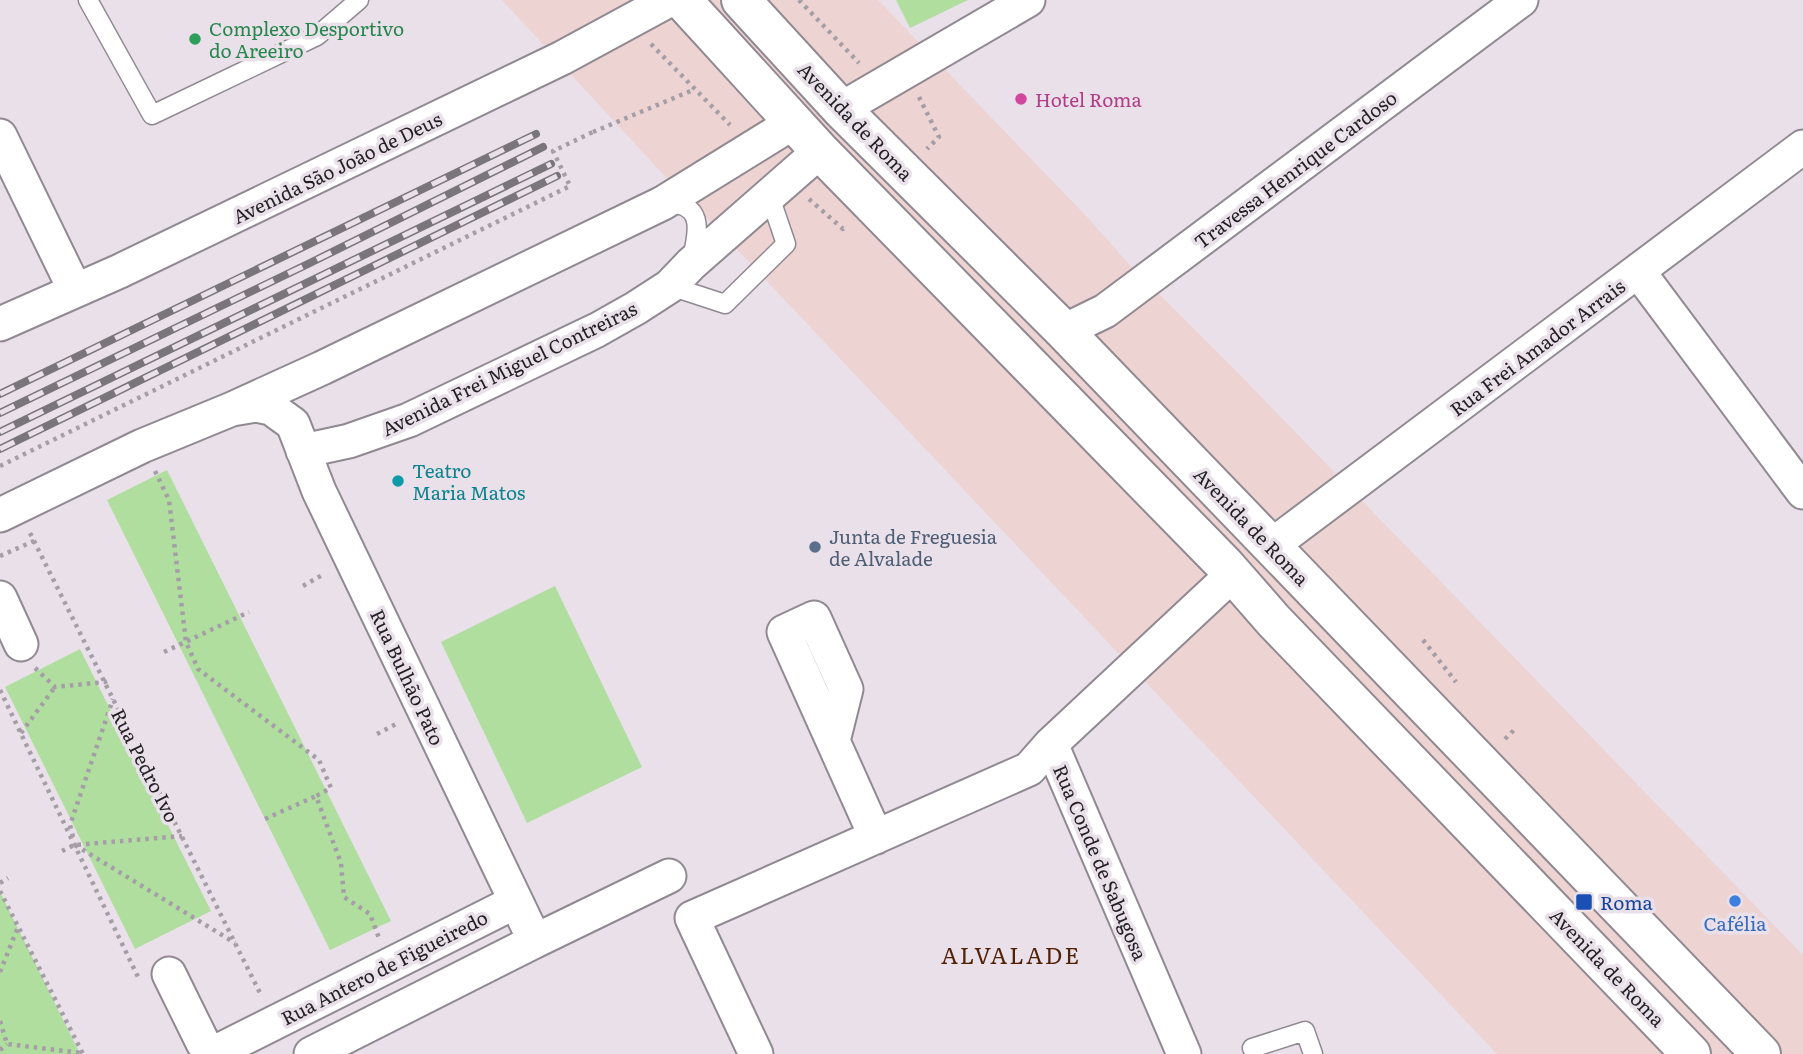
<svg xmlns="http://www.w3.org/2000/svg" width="1803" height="1054" viewBox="0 0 1803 1054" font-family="Literata,serif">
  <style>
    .commercial { fill: #edd3d1 }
    .green { fill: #afde9f }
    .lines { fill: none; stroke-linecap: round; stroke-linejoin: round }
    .lane-casing { stroke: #918992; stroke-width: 21 }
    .street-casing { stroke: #918992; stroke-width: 37 }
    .secondary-casing { stroke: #918992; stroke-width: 42 }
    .path { stroke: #a59ea6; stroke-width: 4.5; stroke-dasharray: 3.5 5; stroke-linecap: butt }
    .lane { stroke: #fff; stroke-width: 18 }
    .street { stroke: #fff; stroke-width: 33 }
    .secondary { stroke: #fff; stroke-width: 38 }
    .rail-casing { stroke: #7a747b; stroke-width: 8 }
    .rail { stroke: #e9e0ea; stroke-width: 5; stroke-dasharray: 16; stroke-linecap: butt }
    .path-bridge { stroke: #a59ea6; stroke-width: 4.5; stroke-dasharray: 3.5 5; stroke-linecap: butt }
    .leisure-dot { fill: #2e9e5b; stroke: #e9e0ea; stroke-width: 2.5 }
    .hotel-dot { fill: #d1479c; stroke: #e9e0ea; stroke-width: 2.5 }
    .culture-dot { fill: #0f9aa8; stroke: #e9e0ea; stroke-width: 2.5 }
    .service-dot { fill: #5c6f8a; stroke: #e9e0ea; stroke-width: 2.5 }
    .shop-dot { fill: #3f7fe0; stroke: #e9e0ea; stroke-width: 2.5 }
    .transit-dot { fill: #1a4fb4; stroke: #e9e0ea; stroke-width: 2.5 }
    .labels { text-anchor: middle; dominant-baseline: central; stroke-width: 7; stroke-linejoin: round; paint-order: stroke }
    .leisure-label { font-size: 19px; fill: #27864d; stroke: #e9e0ea; text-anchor: start }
    .hotel-label { font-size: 19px; fill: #b23c85; stroke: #e9e0ea; text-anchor: start }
    .street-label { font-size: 19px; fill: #221f23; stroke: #e9e0ea }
    .culture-label { font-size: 19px; fill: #0d838f; stroke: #e9e0ea; text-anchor: start }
    .service-label { font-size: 19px; fill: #4e5e75; stroke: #e9e0ea; text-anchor: start }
    .transit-label { font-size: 19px; fill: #164399; stroke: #e9e0ea; text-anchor: start }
    .shop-label { font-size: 19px; fill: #366cbe; stroke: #e9e0ea }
    .quarter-label { font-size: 23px; letter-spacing: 2px; fill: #512108; stroke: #e9e0ea }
  </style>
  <rect width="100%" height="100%" fill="#e9e0ea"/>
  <path class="commercial" d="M502,0h376l210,218 39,44 114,114 562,579v99h-306l-804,-851 -19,-17z"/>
  <path class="green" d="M896,0h72l-58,28z
    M167,470l224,451 -61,29 -223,-450z
    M555,586l87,181 -115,56 -86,-181z
    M80,649l131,262 -76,38 -130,-262z
    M0,892l80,162h-80z"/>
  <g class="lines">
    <g class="lane-casing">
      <path id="lane" d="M88,0l64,115 165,-79 42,-36
        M665,203c39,0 34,26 27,55
        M670,286l55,18 61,-60 -17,-50
        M1255,1054l-3,-6 53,-17 8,23"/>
    </g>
    <g class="street-casing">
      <path id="street" d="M841,109l187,-109
        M0,136l75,154
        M1638,271l165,221
        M0,324l120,-53 442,-213 107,-58
        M1064,331l41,-20 416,-311
        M232,409l24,-4 15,3 22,16 26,67 216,450 -224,113
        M303,451l46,-10 60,-21 188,-90 39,-22 34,-22 21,-22 129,-113
        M0,515l142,-69 90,-37 90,-41 341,-165 131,-81
        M1271,546l532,-399
        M0,598l21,46
        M833,741l13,-52 -32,-71 -30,14 92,205
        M1051,744l133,310
        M535,941l134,-65
        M169,974l34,69 12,11
        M212,1054l303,-152
        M756,1054l-64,-136 337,-149 22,-25 182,-170"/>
    </g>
    <g class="secondary-casing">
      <path id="secondary" d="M682,0l138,151 405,414 49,56 417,433
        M741,0l100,109 223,222 697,723"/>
    </g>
    <path class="path" d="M799,0l60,63
      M651,44l79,81
      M919,97l20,40 -12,12
      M593,132l100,-42
      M809,199l34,30 4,-4
      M155,471l14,29 17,142 12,27 121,91 12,28 -15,8 25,67 3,34 26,17 9,24
      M30,533l231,462
      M0,556l34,-15
      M303,586l21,-12
      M1423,640l33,42
      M164,652l85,-40
      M35,668l20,19 50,-5 6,-3
      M0,690l138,287
      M21,733l34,-46
      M377,734l21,-11
      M1505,739l12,-12
      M265,819l51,-23
      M73,837l-3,-12 43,-126
      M75,845l160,98
      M62,851l12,-6 108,-9
      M0,883l8,-5
      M0,891l83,163
      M0,972l18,-45
      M0,1021l7,23 75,9
      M0,1050l7,-6"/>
    <use href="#lane" class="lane"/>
    <use href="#street" class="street"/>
    <use href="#secondary" class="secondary"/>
    <g class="rail-casing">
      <path id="rail" d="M0,394l536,-260
        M0,413l312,-151 231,-115
        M0,432l551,-268
        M0,449l557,-273"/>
    </g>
    <use href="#rail" class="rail"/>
    <path class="path-bridge" d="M0,466l570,-280 -17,-35 40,-19"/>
  </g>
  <circle class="leisure-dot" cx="195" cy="39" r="7"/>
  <circle class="hotel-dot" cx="1021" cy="99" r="7"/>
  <circle class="culture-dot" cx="398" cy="481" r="7"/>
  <circle class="service-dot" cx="815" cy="547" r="7"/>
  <circle class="shop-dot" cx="1735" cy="901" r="7"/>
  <rect class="transit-dot" x="1575" y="893" width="18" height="18" rx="3.5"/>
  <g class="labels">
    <g class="leisure-label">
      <text x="209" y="28">Complexo Desportivo<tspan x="209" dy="22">do Areeiro</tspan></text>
    </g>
    <g class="hotel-label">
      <text x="1035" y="99">Hotel Roma</text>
    </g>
    <g class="street-label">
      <text transform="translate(856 121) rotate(46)">Avenida de Roma</text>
      <text transform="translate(337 167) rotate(-26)">Avenida São João de Deus</text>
      <text transform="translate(1295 169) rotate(-37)">Travessa Henrique Cardoso</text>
      <text transform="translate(1537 347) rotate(-37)">Rua Frei Amador Arrais</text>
      <text transform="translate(509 368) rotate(-26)">Avenida Frei Miguel Contreiras</text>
      <text transform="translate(1252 526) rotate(46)">Avenida de Roma</text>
      <text transform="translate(408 677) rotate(65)">Rua Bulhão Pato</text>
      <text transform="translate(146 765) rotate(63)">Rua Pedro Ivo</text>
      <text transform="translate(1101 862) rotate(67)">Rua Conde de Sabugosa</text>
      <text transform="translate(384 967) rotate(-27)">Rua Antero de Figueiredo</text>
      <text transform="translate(1608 967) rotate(46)">Avenida de Roma</text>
    </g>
    <g class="culture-label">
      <text x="412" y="470">Teatro<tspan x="412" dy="22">Maria Matos</tspan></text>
    </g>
    <g class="service-label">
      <text x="829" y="536">Junta de Freguesia<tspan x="829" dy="22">de Alvalade</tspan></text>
    </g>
    <g class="transit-label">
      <text x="1600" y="902">Roma</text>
    </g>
    <g class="shop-label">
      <text x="1735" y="923">Cafélia</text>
    </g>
    <g class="quarter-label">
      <text x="1011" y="954">ALVALADE</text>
    </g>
  </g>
</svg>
